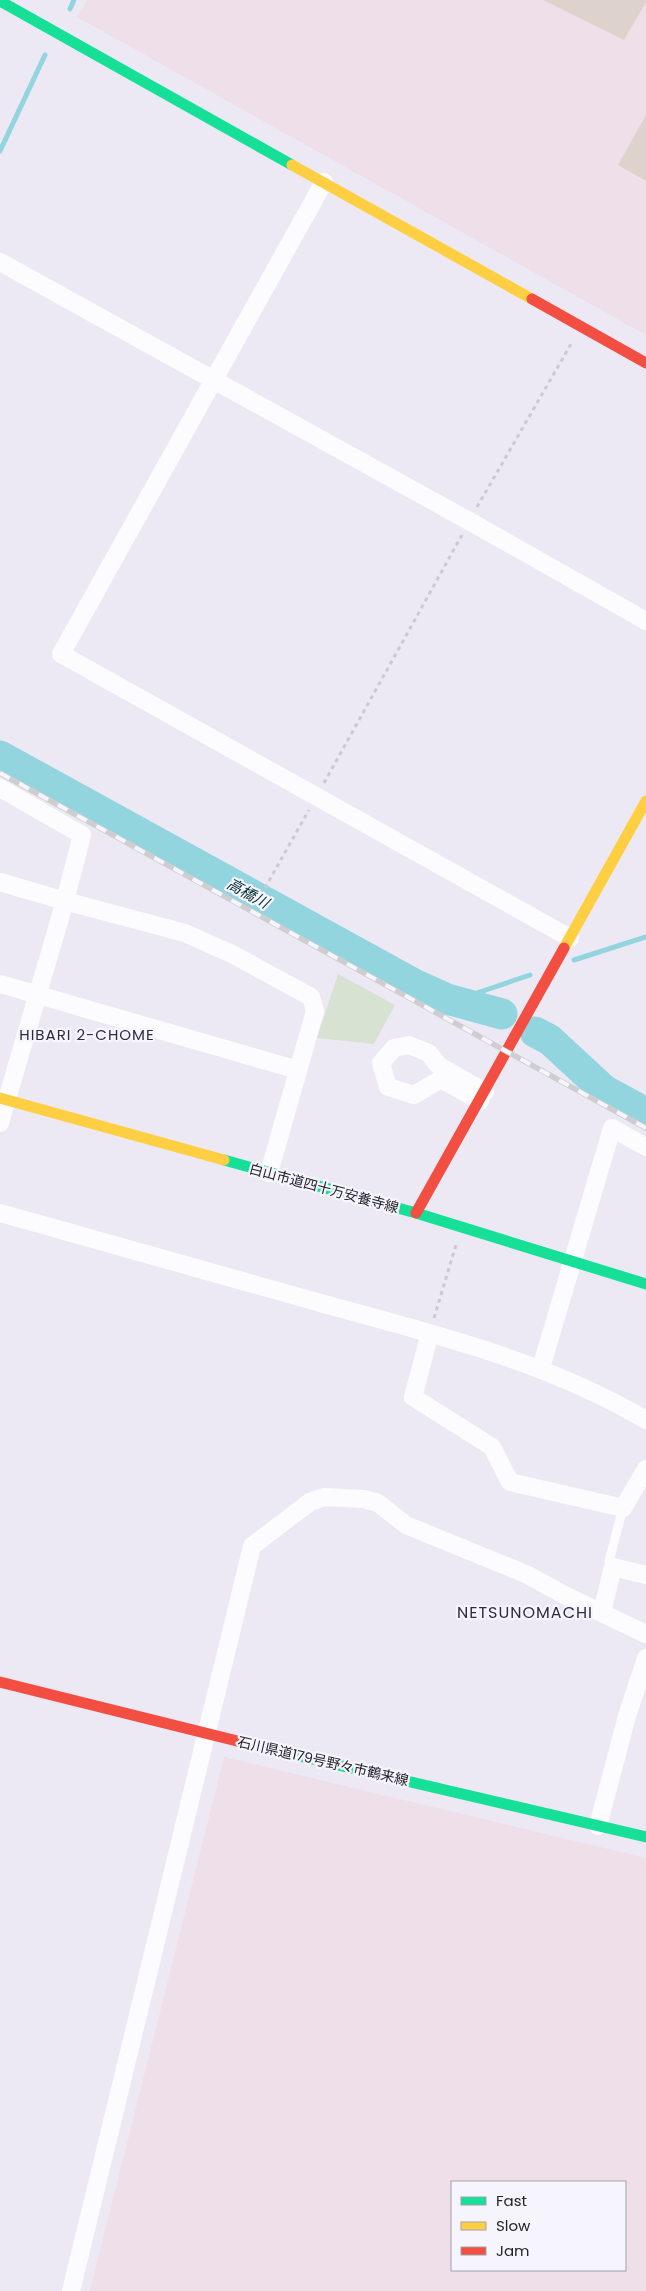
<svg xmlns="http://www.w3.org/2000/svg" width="646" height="2291" viewBox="0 0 646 2291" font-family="Poppins,'Noto Sans JP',sans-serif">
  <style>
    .industrial { fill: #eedfe9; fill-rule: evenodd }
    .green { fill: #d8e2d2 }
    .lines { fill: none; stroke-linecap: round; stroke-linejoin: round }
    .stream { stroke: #92d5df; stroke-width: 5 }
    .river { stroke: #92d5df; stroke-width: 31 }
    .building { fill: #ded2cd }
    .path { stroke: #cccacf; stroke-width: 3; stroke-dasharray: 4 4; stroke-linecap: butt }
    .lane { stroke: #fcfcfe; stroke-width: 9 }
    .street { stroke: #fcfcfe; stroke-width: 18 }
    .fast { stroke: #16e098; stroke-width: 11 }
    .slow { stroke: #ffcf43; stroke-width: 11 }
    .jam { stroke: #f24e42; stroke-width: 11 }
    .rail-casing { stroke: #ceced0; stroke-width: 5.5 }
    .rail { stroke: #f6f4fc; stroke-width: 4; stroke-dasharray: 11; stroke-linecap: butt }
    .labels { text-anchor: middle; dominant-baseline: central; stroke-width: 4.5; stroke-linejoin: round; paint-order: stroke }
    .street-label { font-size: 14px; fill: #25232a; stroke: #f6f4fc }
    .water-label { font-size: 15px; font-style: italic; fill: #003034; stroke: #f6f4fc }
    .neighbourhood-label { font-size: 15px; letter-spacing: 1px; fill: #302b3c; stroke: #f6f4fc }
    .quarter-label { font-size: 16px; letter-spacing: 1px; fill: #302b3c; stroke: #f6f4fc }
  </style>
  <rect width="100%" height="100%" fill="#ece9f5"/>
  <path class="industrial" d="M87,0h559v335l-569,-318z
    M224,1757l422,101v433h-556zM625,2182v88h-173v-88z"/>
  <path class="green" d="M338,974l57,31 -21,39 -57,-6z"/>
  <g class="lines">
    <path class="stream" d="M70,9l4,-9
      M0,151l45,-96
      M574,960l72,-23
      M447,999l24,-4 59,-20"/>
    <path class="river" d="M0,756l416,229 31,14 55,15
      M535,1032l15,8 54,50 42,23"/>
  </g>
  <path class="building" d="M543,0h103v2l-22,38z
    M646,115v66l-28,-16z"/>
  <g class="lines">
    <path class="path" d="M477,507l94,-163
      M324,783l138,-248
      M265,888l44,-78
      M434,1318l22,-73"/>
    <path class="lane" d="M613,1567l-4,-6 14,-53"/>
    <path class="street" d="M324,182l-263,472 509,284
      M0,262l469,259 177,100
      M0,788l82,47 -17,66 120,32 49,22 77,42 4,14 -46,162
      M0,882l65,19 -65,222
      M0,984l298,86
      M480,1101l-39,-22 -27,16 -26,-8 -7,-24 13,-15 15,-3 20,8 9,12 47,27
      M0,1213c112,31 223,63 335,94 107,29 214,56 311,113
      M430,1333l-17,64 79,50 18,35 113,26 23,-39
      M541,1368l71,-240 34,19
      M602,1612l11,-45 33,8
      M598,1826l29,-110 19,-58
      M71,2291l181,-745 58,-44 14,-5 40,2 14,4 28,22 122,50 38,21 80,38"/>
    <path class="fast" d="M0,1l292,164
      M224,1160l192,53 230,71
      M257,1746l389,91"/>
    <path class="slow" d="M292,165l240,134
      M564,948l82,-147
      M0,1098l224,62"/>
    <path class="jam" d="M532,299l114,64
      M416,1213l148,-265
      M0,1682l257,64"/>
    <g class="rail-casing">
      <path id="rail" d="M0,773l646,355"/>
    </g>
    <use href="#rail" class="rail"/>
  </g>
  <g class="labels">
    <g class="street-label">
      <text transform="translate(324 1188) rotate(15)">白山市道四十万安養寺線</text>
      <text transform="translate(323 1761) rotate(13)">石川県道179号野々市鶴来線</text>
    </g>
    <g class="water-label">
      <text transform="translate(248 893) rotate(29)">高橋川</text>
    </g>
    <g class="neighbourhood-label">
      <text x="87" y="1034">HIBARI 2-CHOME</text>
    </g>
    <g class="quarter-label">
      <text x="525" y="1612">NETSUNOMACHI</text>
    </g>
  </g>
  <rect x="451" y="2181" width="175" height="90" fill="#f6f4fc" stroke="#a2a0a8"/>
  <rect x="461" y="2197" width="25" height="8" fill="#16e098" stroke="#a2a0a8"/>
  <text x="496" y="2206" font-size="15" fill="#25232a">Fast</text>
  <rect x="461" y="2222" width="25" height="8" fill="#ffcf43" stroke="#a2a0a8"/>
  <text x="496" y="2231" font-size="15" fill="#25232a">Slow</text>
  <rect x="461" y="2247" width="25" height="8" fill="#f24e42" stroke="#a2a0a8"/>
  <text x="496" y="2256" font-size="15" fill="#25232a">Jam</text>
</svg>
